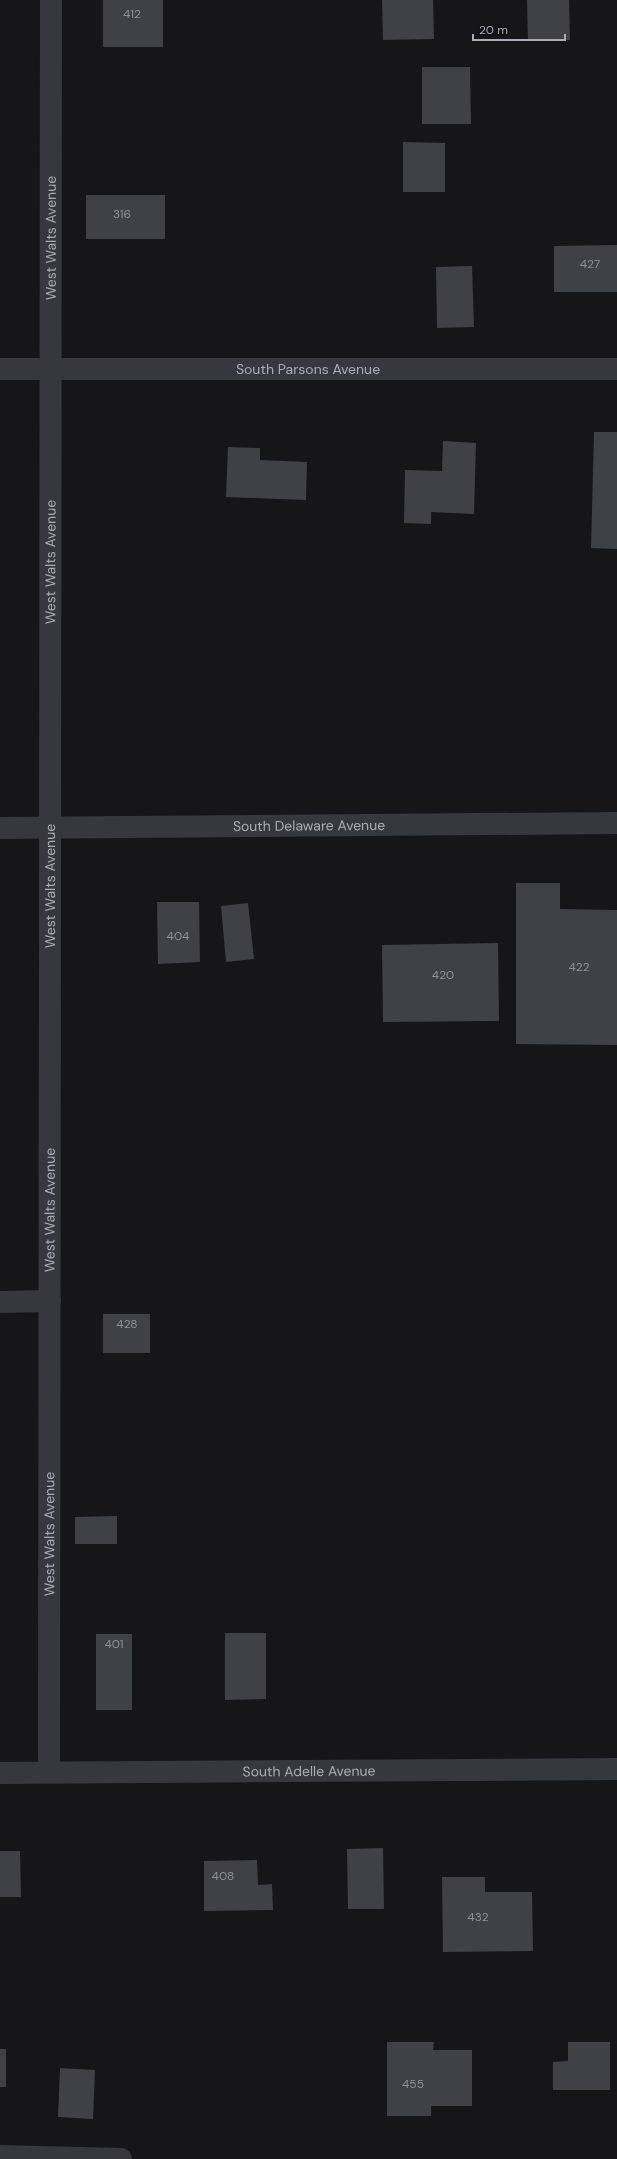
<svg xmlns="http://www.w3.org/2000/svg" width="617" height="2159" viewBox="0 0 617 2159" font-family="'DM Sans',sans-serif">
  <style>
    .building { fill: #404145 }
    .lines { fill: none; stroke-linecap: round; stroke-linejoin: round }
    .minor { stroke: #37383d; stroke-width: 22 }
    .labels { text-anchor: middle; dominant-baseline: central; stroke-width: 4; stroke-linejoin: round; paint-order: stroke }
    .number-label { font-size: 12px; fill: #8e929b }
    .street-label { font-size: 14px; fill: #a8adb8; stroke: #111113 }
  </style>
  <rect width="100%" height="100%" fill="#161618"/>
  <path class="building" d="M103,0h60v47h-60z
    M382,0h51l1,39 -51,1z
    M527,0h42l1,40 -42,1z
    M422,67h48l1,57h-49z
    M403,142l42,1v49h-42z
    M86,195h79v44h-79z
    M617,245v47h-63v-46z
    M472,266l2,61 -37,1 -1,-61z
    M594,432h23v117l-26,-1z
    M443,441l33,2 -2,71 -43,-2v12l-27,-1 1,-53 37,1z
    M228,447l32,1v12l47,2 -1,38 -80,-3z
    M516,883h44v26l57,1v135l-101,-1z
    M157,902h42l1,60 -42,2z
    M248,903l6,56 -28,3 -5,-56z
    M498,943l1,78 -116,1 -1,-77z
    M103,1314h47v39h-47z
    M117,1516v28h-42v-27z
    M225,1633h41v66l-41,1z
    M96,1634h36v76h-36z
    M383,1848l1,61h-36l-1,-60z
    M0,1851h20l1,46h-21z
    M257,1860l1,25 14,-1 1,26 -69,1v-50z
    M442,1877h43v15h47l1,59 -90,1z
    M387,2042h47l-1,8h39v56h-41v10h-44z
    M568,2042h42v48h-57v-28l15,-1z
    M0,2049h6v38h-6z
    M60,2068l35,2 -2,49 -35,-2z"/>
  <g class="lines">
    <g class="minor">
      <path id="s1" d="M0,369h617"/>
      <path id="s2" d="M0,828l617,-5"/>
      <path d="M0,1302l50,-1"/>
      <path id="s3" d="M49,1772l2,-1772"/>
      <path id="s4" d="M0,1773l617,-4"/>
      <path d="M0,2156l121,3"/>
    </g>
  </g>
  <g class="labels">
    <g class="number-label">
      <text x="132" y="14">412</text>
      <text x="122" y="214">316</text>
      <text x="590" y="264">427</text>
      <text x="178" y="936">404</text>
      <text x="579" y="967">422</text>
      <text x="443" y="975">420</text>
      <text x="127" y="1324">428</text>
      <text x="114" y="1644">401</text>
      <text x="223" y="1876">408</text>
      <text x="478" y="1917">432</text>
      <text x="413" y="2084">455</text>
    </g>
    <g class="street-label">
      <text stroke="none"><textPath href="#s3" startOffset="1534">West Walts Avenue</textPath></text>
      <text stroke="none"><textPath href="#s1" startOffset="308">South Parsons Avenue</textPath></text>
      <text stroke="none"><textPath href="#s3" startOffset="1210">West Walts Avenue</textPath></text>
      <text stroke="none"><textPath href="#s2" startOffset="309">South Delaware Avenue</textPath></text>
      <text stroke="none"><textPath href="#s3" startOffset="886">West Walts Avenue</textPath></text>
      <text stroke="none"><textPath href="#s3" startOffset="562">West Walts Avenue</textPath></text>
      <text stroke="none"><textPath href="#s3" startOffset="238">West Walts Avenue</textPath></text>
      <text stroke="none"><textPath href="#s4" startOffset="309">South Adelle Avenue</textPath></text>
    </g>
  </g>
  <path d="M473 34v6h92v-6" fill="none" stroke="#a8adb8" stroke-width="2"/>
  <text x="479" y="34" font-size="12" fill="#a8adb8" stroke="#111113" stroke-width="3" paint-order="stroke">20 m</text>
</svg>
